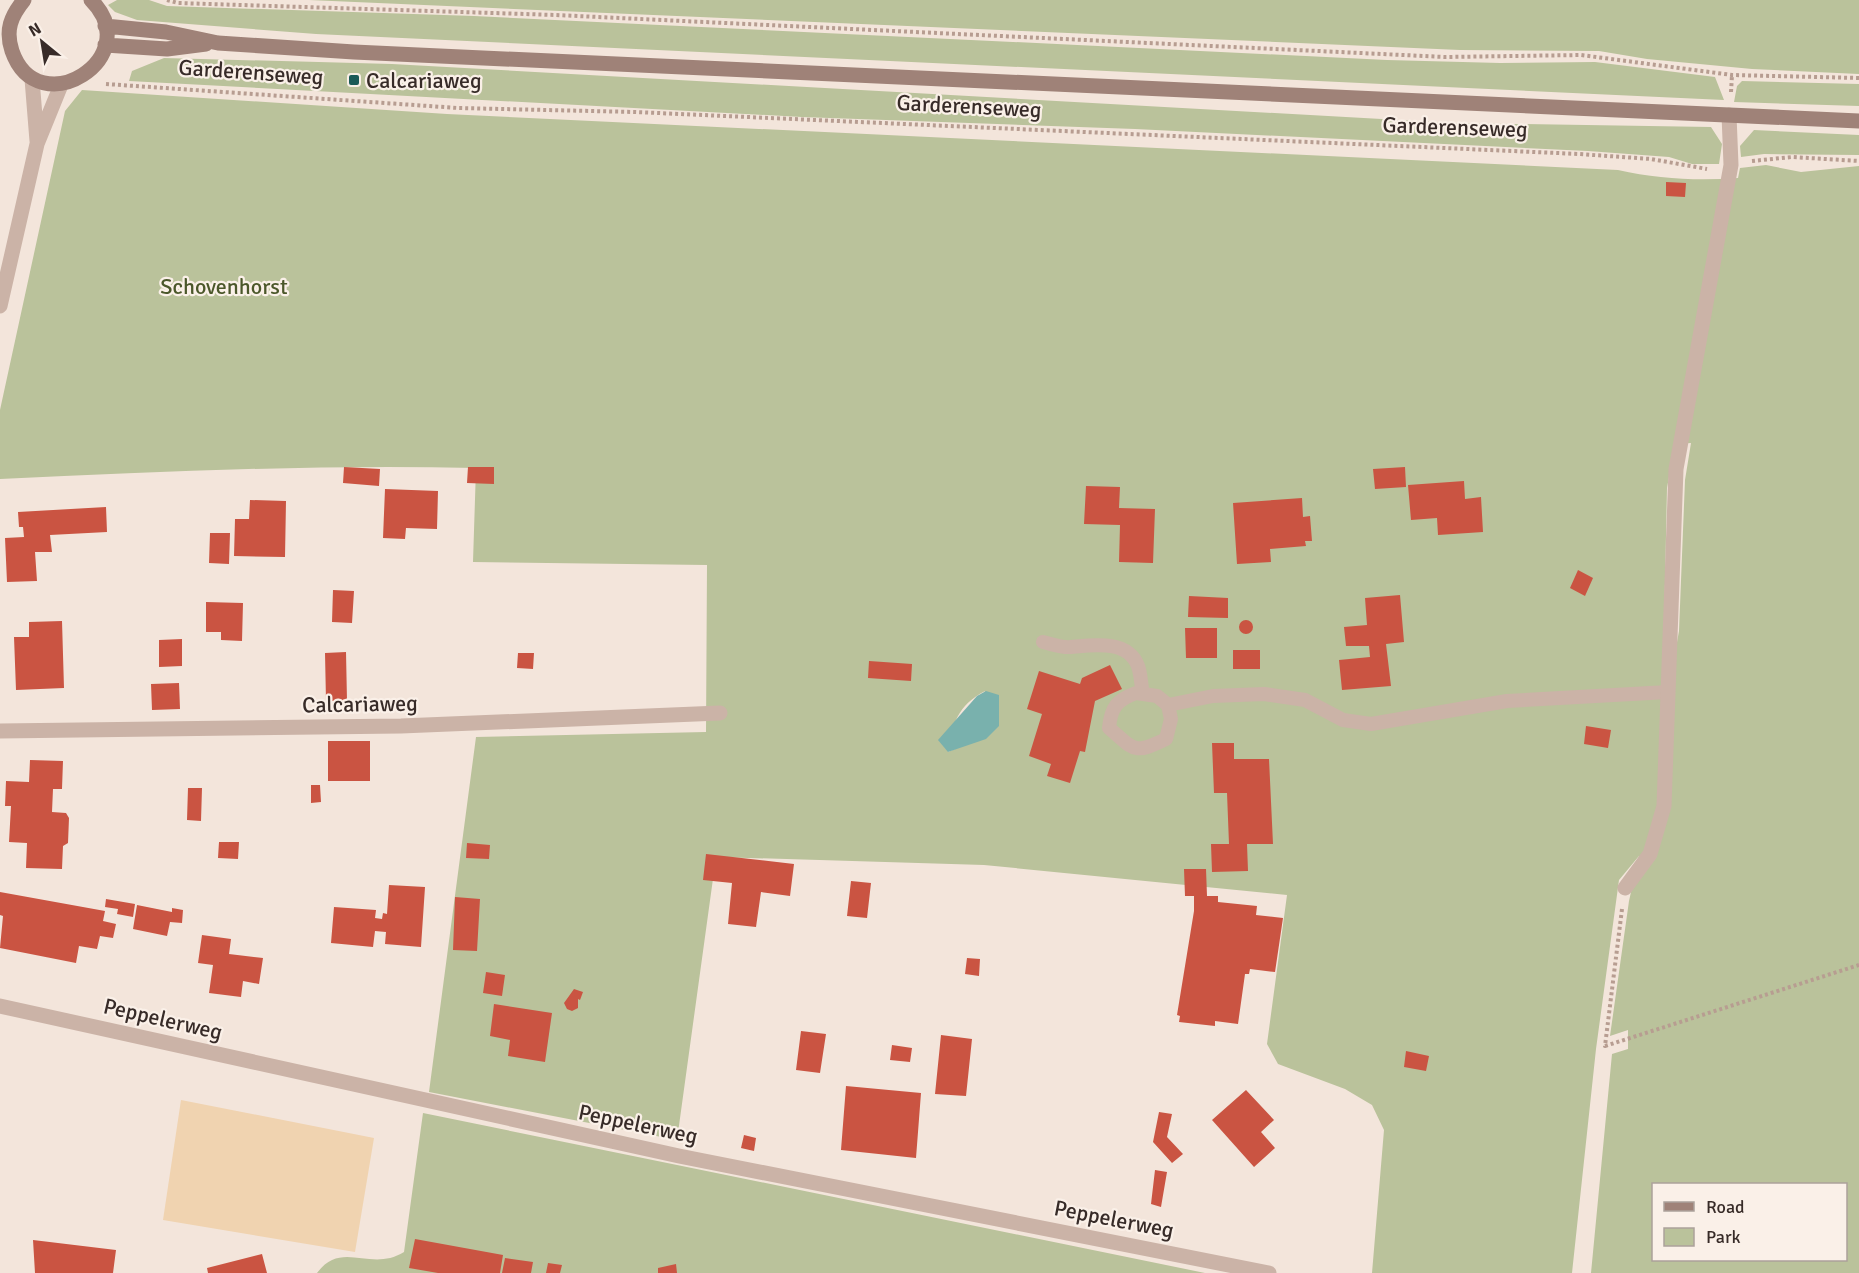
<svg xmlns="http://www.w3.org/2000/svg" width="1859" height="1273" viewBox="0 0 1859 1273" font-family="Signika,sans-serif">
  <style>
    .green { fill: #bac29b; fill-rule: evenodd }
    .sand { fill: #f0d3b0 }
    .water { fill: #79b1ad }
    .building { fill: #ca5442 }
    .lines { fill: none; stroke-linecap: round; stroke-linejoin: round }
    .path { stroke: #b79d91; stroke-width: 4; stroke-dasharray: 3 3; stroke-linecap: butt }
    .lane { stroke: #cbb3a7; stroke-width: 14 }
    .street { stroke: #cbb3a7; stroke-width: 15 }
    .secondary { stroke: #9f8278; stroke-width: 15 }
    .poi-dot { fill: #1b5b58; stroke: #faf0e8; stroke-width: 2 }
    .labels { text-anchor: middle; dominant-baseline: central; stroke-width: 4.5; stroke-linejoin: round; paint-order: stroke }
    .street-label { font-size: 22px; fill: #372b28; stroke: #faf0e8 }
    .poi-label { font-size: 22px; fill: #372b28; stroke: #faf0e8; text-anchor: start }
    .park-label { font-size: 22px; fill: #4b572a; stroke: #faf0e8 }
  </style>
  <rect width="100%" height="100%" fill="#f3e5db"/>
  <path class="green" d="M117,0h32l18,6 307,10 913,44 113,3 95,-1 120,15 9,23 -1408,-66 -179,-14 -22,-8 -7,-7z
    M309,0h1550v74l-107,-5 -105,-10 -48,-8 -139,-1z
    M164,58l228,6 1061,59 258,4 11,17 -3,20h-27l-23,-7 -81,-6 -453,-22 -333,-12 -673,-36 3,-10z
    M1742,81l117,3v22l-125,-4 3,-16z
    M82,90l365,24 1171,56c40,9 80,11 120,8l2,-10 26,-3 35,7 58,-6v1107h-268l21,-219 16,-5v-19l-18,6 19,-135 10,-45 -20,24 -23,169 -24,224h-200l12,-143 -12,-25 -27,-16 -67,-25 -11,-20 20,-149 -303,-30 -268,-8 -39,283 -248,-48 47,-355 230,-5 1,-167 -234,-3 3,-94c-159,-4 -317,4 -476,11v-69l65,-299zM1691,443l-6,37 -6,151 -17,95 5,-238 8,-44zM985,691l-30,58 -7,3c5,-29 9,-46 37,-61zM1654,1184h192v76h-192z
    M1754,130l105,5v20l-95,-1 -23,3 -1,-11z
    M423,1113l782,160h-888c25,-34 53,0 87,-21z"/>
  <path class="sand" d="M181,1100l193,38 -19,114 -192,-32z"/>
  <path class="water" d="M986,691l13,4v31l-13,13 -38,13 -10,-12 39,-44z"/>
  <path class="building" d="M1666,182l20,1 -1,14 -19,-1z
    M344,467l36,2 -1,17 -36,-3z
    M468,467h26v17l-27,-1z
    M1405,467l1,20 -31,2 -2,-20z
    M1464,481l1,18 16,-2 2,35 -45,3 -1,-17 -26,2 -3,-35z
    M1086,486l34,1 -1,21 36,1 -2,54 -34,-1 1,-37 -36,-1z
    M385,489l53,2 -1,38 -31,-1 -1,11 -22,-1z
    M1302,498l1,19 7,-1 2,25h-7l1,5 -36,3 1,13 -34,2 -4,-61z
    M250,500l36,1 -1,56 -51,-1 1,-37h14z
    M106,507l1,25 -57,3 2,17h-17l2,29 -30,1 -2,-44 19,-1 -1,-10h-4l-1,-15z
    M210,533h20l-1,31 -20,-1z
    M1578,570l15,8 -8,18 -15,-8z
    M333,590l21,1 -2,32 -20,-1z
    M1400,595l4,47 -18,2 5,42 -49,4 -3,-30 31,-3 -1,-11h-23l-2,-19 23,-2 -2,-27z
    M1189,596l39,2v20l-40,-1z
    M206,602l37,1 -1,38 -21,-1v-8h-15z
    M1239 627a7 7 0 1 1 14 0a7 7 0 1 1-14 0Z
    M62,621l2,67 -48,2 -2,-53h15v-15z
    M1185,628h32v30h-31z
    M182,639v27l-23,1v-27z
    M1233,650h27v19h-27z
    M346,652l1,49h-21l-1,-48z
    M518,653h16l-1,16 -16,-1z
    M869,661l43,3 -1,17 -43,-3z
    M1110,665l12,24 -27,12 -10,51 -5,-1 -10,32 -23,-7 4,-12 -22,-8 13,-42 -15,-5 12,-38 41,13 2,-6z
    M179,683l1,26 -28,1 -1,-26z
    M1586,726l25,4 -3,18 -24,-4z
    M328,741h42v40h-42z
    M1212,743h22v16h35l4,85h-26l1,27 -36,1 -1,-28h18l-2,-51h-13z
    M30,760l33,1 -1,28h-9l-1,23 14,1 3,5 -1,25 -5,3 -1,23 -36,-1 1,-25 -18,-1 2,-36h-6l1,-25 23,1z
    M311,785h9l1,17 -10,1z
    M188,788h14l-1,33 -14,-1z
    M219,842h20l-1,17 -20,-1z
    M467,843l23,2 -1,14 -23,-1z
    M706,854l88,10 -4,32 -29,-4 -5,35 -28,-3 4,-41 -29,-3z
    M1184,869h22l1,27h11v6l39,4 -1,9 27,3 -8,54 -25,-3 -1,5h-4l-7,50 -23,-3v5l-36,-4 1,-6 -3,-1 17,-104v-15h-9z
    M851,881l20,2 -4,35 -20,-2z
    M389,885l36,2 -4,60 -36,-3 1,-12 -11,-1 -2,16 -42,-4 3,-36 42,3 -1,8 7,1 1,-6 4,1z
    M0,892l105,19 -2,10 13,3 -3,14 -13,-2 -3,13 -18,-3 -3,17 -76,-15 3,-32 -3,-1z
    M455,897l25,2 -3,52 -24,-1z
    M106,899l29,5 -2,13 -16,-3 1,-5 -13,-2z
    M137,905l35,7v-4l11,2 -1,13 -12,-1 -3,14 -34,-7z
    M202,935l29,4 -2,15 34,4 -4,26 -16,-3 -2,16 -32,-4 4,-28 -15,-2z
    M967,958l13,1 -1,17 -14,-2z
    M486,972l19,3 -3,21 -19,-3z
    M574,989l9,3 -3,8 -2,-1v9l-6,3 -5,-2 -3,-6z
    M494,1004l58,9 -7,49 -37,-6 2,-16 -20,-4z
    M801,1031l25,3 -6,39 -24,-3z
    M941,1035l31,4 -6,57 -31,-2z
    M892,1045l20,3 -2,14 -20,-2z
    M1406,1051l23,5 -3,15 -22,-4z
    M846,1086l75,7 -5,65 -75,-8z
    M1246,1090l28,30 -13,12 14,16 -21,19 -42,-47z
    M1159,1112l13,2 -5,23 16,17 -11,9 -19,-21z
    M744,1135l12,3 -2,13 -13,-3z
    M1155,1170l12,2 -6,35 -10,-3z
    M415,1239l88,16 -3,18h-62l-29,-5z
    M33,1240l83,10 -3,23h-78z
    M262,1254l5,19h-59l-1,-5z
    M505,1258l28,4 -2,11h-29z
    M548,1263l14,2 -2,8h-14z
    M676,1264l1,9h-19v-5z"/>
  <g class="lines">
    <path class="path" d="M167,0l11,3 378,12 889,42 136,-2 151,20 127,3
      M106,84l352,24 177,4 944,42 72,5 56,10
      M1731,92l1,-17
      M1752,161l40,-4 67,4
      M1622,909l-17,137 254,-81"/>
    <path class="lane" d="M1043,642c9,2 19,6 28,5 21,-2 57,-8 67,19 3,8 3,19 5,28
      M1136,693l21,3 11,9 3,14 -5,20c-33,16 -31,11 -57,-11 2,-21 8,-28 27,-35z
      M1168,705l45,-9 51,-2 41,6 38,20 28,4 136,-23 161,-9"/>
    <path class="street" d="M32,79l5,62
      M0,306l37,-162 24,-59
      M0,731l401,-5 319,-13
      M1625,888l25,-34 14,-48 12,-337 55,-304 -2,-50
      M0,1006l679,150 590,117"/>
    <path class="secondary" d="M24,0c-13,16 -19,30 -12,51 26,75 136,6 79,-51
      M105,26l61,6 52,11 136,9 1505,69
      M105,45l62,4 39,-5"/>
  </g>
  <rect class="poi-dot" x="348" y="74" width="12" height="12" rx="3"/>
  <g class="labels">
    <g class="street-label">
      <text transform="translate(251 72) rotate(4)">Garderenseweg</text>
      <text transform="translate(969 106) rotate(3)">Garderenseweg</text>
      <text transform="translate(1455 127) rotate(2)">Garderenseweg</text>
      <text transform="translate(360 704) rotate(-1)">Calcariaweg</text>
      <text transform="translate(163 1019) rotate(13)">Peppelerweg</text>
      <text transform="translate(638 1124) rotate(12)">Peppelerweg</text>
      <text transform="translate(1114 1219) rotate(11)">Peppelerweg</text>
    </g>
    <g class="poi-label">
      <text x="366" y="80">Calcariaweg</text>
    </g>
    <g class="park-label">
      <text x="224" y="286">Schovenhorst</text>
    </g>
  </g>
  <rect x="1652" y="1183" width="195" height="78" fill="#faf0e8" stroke="#aca19b" stroke-width="1.5"/>
  <rect x="1664" y="1202" width="30" height="9" fill="#9f8278" stroke="#aca19b" stroke-width="1.5"/>
  <text x="1706" y="1213" font-size="18" fill="#372b28">Road</text>
  <rect x="1664" y="1228" width="30" height="18" fill="#bac29b" stroke="#aca19b" stroke-width="1.5"/>
  <text x="1706" y="1243" font-size="18" fill="#372b28">Park</text>
  <g transform="translate(42 42) rotate(330)" stroke="#faf0e8" stroke-width="4.5" paint-order="stroke">
  <path d="M0-4.5L10 22L0 15L-10 22Z" fill="#372b28"/>
  <text y="-9" font-size="16" font-weight="bold" text-anchor="middle" fill="#372b28">N</text>
  </g>
</svg>
